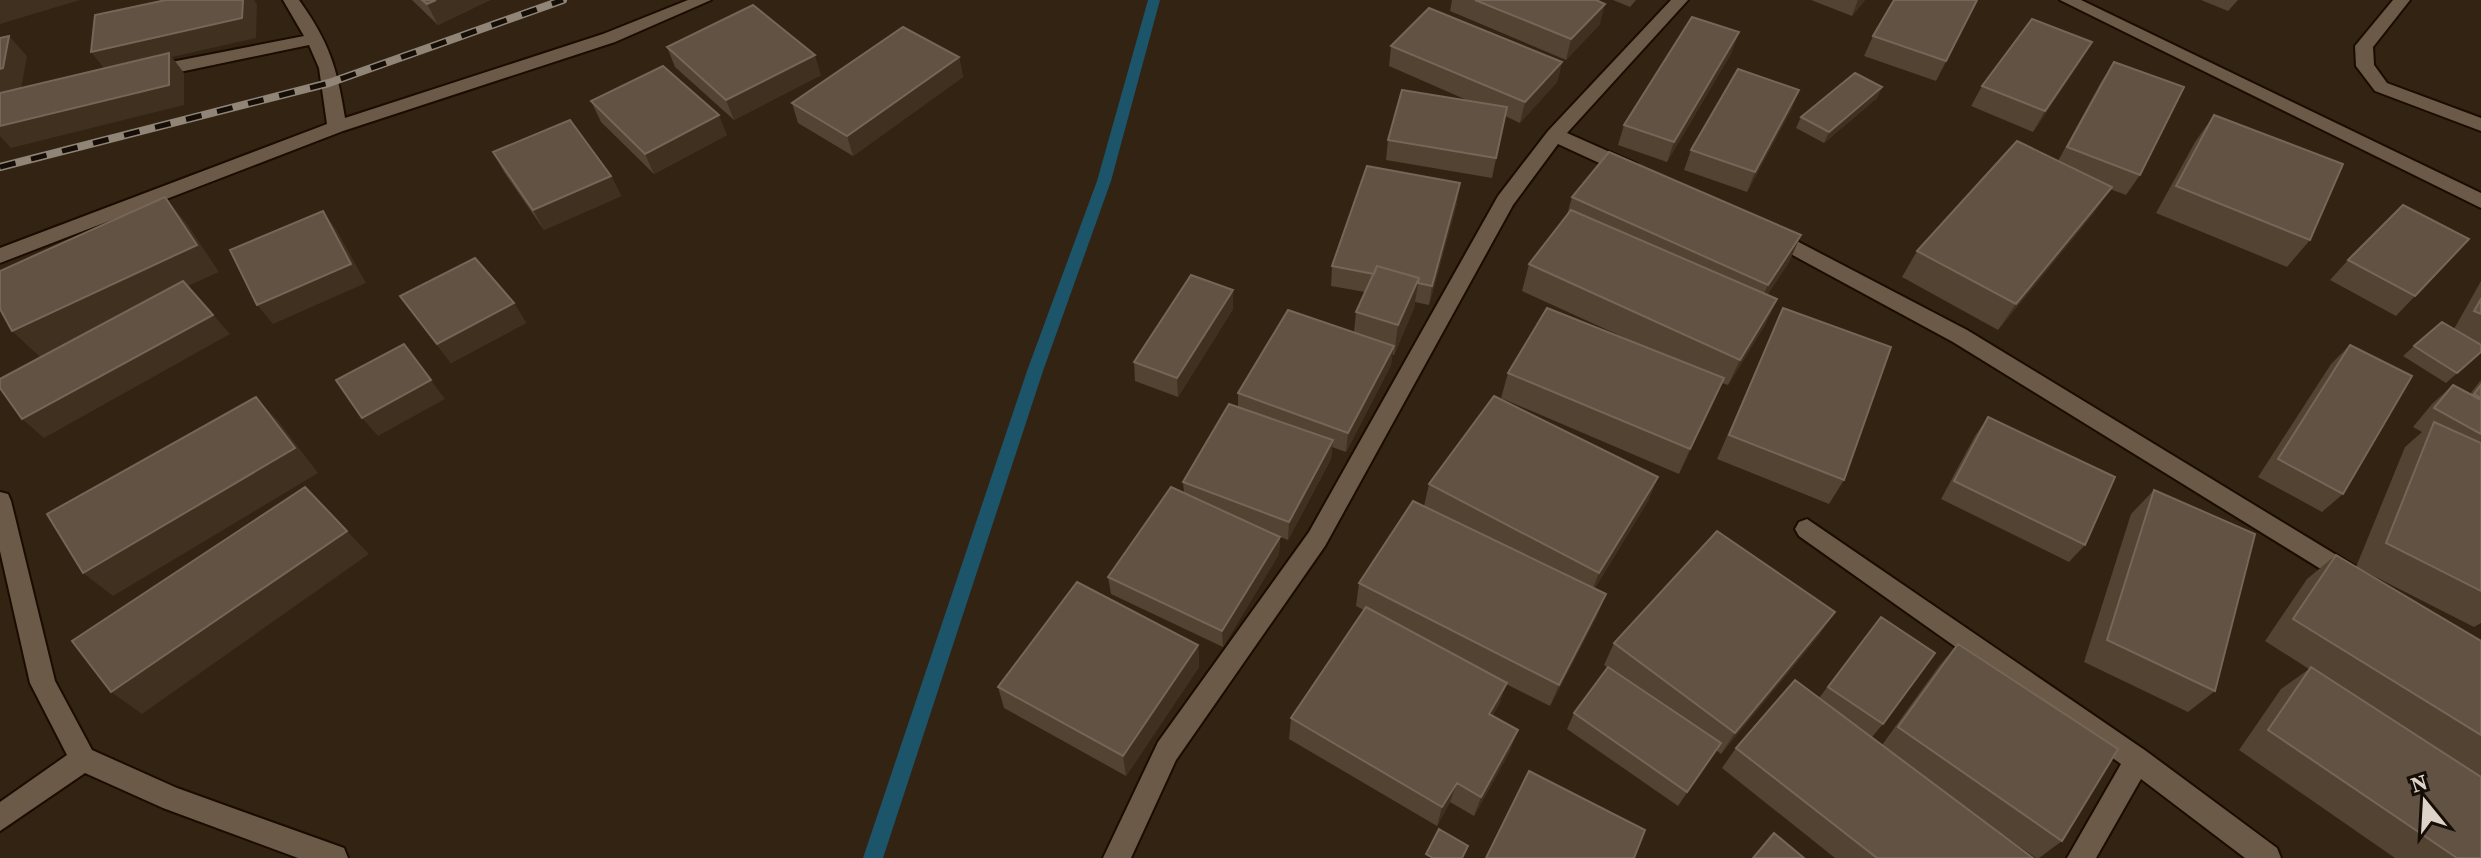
<svg xmlns="http://www.w3.org/2000/svg" width="2481" height="858" viewBox="0 0 2481 858" font-family="'Source Serif 4',serif">
  <style>
    .lines { fill: none; stroke-linecap: round; stroke-linejoin: round }
    .stream { fill: #1c546a; fill-rule: evenodd }
    .service-casing { stroke: #1a0c01; stroke-width: 4 }
    .minor-casing { stroke: #1a0c01; stroke-width: 4 }
    .service { fill: #6c5a48; fill-rule: evenodd }
    .minor { fill: #6c5a48; fill-rule: evenodd }
    .rail-casing { stroke: #918578; stroke-width: 8 }
    .rail { stroke: #150e07; stroke-width: 5; stroke-dasharray: 16; stroke-linecap: butt }
    .wall { fill: #524332 }
    .shaded-wall { fill: #3f301f }
    .building { fill: #615243; stroke: #756658; stroke-width: 2 }
  </style>
  <rect width="100%" height="100%" fill="#322313"/>
  <g class="lines">
    <path class="stream" d="M1148,0h12l-49,181 -68,190 -160,487h-20l164,-487 70,-190z"/>
    <g class="service-casing">
      <path id="service" d="M2393,0h17l-37,47 1,18 13,18 94,35v13l-106,-40 -19,-25 -1,-20z"/>
    </g>
    <g class="minor-casing">
      <path id="minor" d="M283,0h16c30,42 38,67 46,118l258,-84 85,-34h23l-96,42 -272,89 -343,132v-15l327,-124 -8,-56 -10,-23 -158,33 -9,-6 9,-6 153,-30z
        M1671,0h17l-121,133 70,31 2,5 -2,5h-14l-65,-30 -45,61 -188,341 -149,214 -45,98h-28l55,-116 151,-210 189,-336 50,-65z
        M2060,0h21l400,193v15z
        M1770,227l197,103 394,240 4,7 -4,7 -8,3 -8,-3 -392,-242 -190,-103 -3,-5 3,-5z
        M0,492l8,2 3,7 44,180 37,69 85,38 167,60 4,10h-50l-135,-50 -78,-35 -85,58v-29l67,-47 -37,-72 -30,-132z
        M1807,519l339,232 131,97 4,10h-36l-104,-79 -45,79h-29l54,-94 -322,-228 -4,-7 4,-7z"/>
    </g>
    <use href="#service" class="service"/>
    <use href="#minor" class="minor"/>
    <g class="rail-casing">
      <path id="rail" d="M0,167l329,-84 234,-83"/>
    </g>
    <use href="#rail" class="rail"/>
  </g>
  <path class="wall" d="M412,0h78l-52,25z
    M1452,0h144l4,24 -34,36 -116,-49z
    M1613,0h23l-6,7z
    M1811,0h54l-13,16z
    M1978,0l-42,81 -72,-25 9,-20z
    M2201,0h37l-10,11z
    M2092,42l-12,20 -47,70 -62,-26 11,-20z
    M1391,46l171,16 -5,20 -37,41 -15,-7 -13,62 -106,-18 2,-20 81,-39 -80,-35z
    M667,47l154,28 -87,45 -59,-53z
    M1732,52l-65,110 -49,-17 6,-20z
    M959,57l4,20 -110,79 -55,-33 -6,-20z
    M2114,62l26,113 -14,20 -16,-6 -17,25 -95,116 -96,-53 15,-26 141,-90 43,-79z
    M1882,87l-5,11 -53,45 -28,-15 5,-11z
    M1799,90l-8,20 -44,82 -63,-22 7,-20z
    M591,101l136,34 -73,39 -53,-52z
    M2214,115l96,125 -23,27 -131,-54 39,-71z
    M493,152l118,24 10,20 -77,34 -40,-58z
    M1572,197l229,38 -12,27 -22,33 10,4 -12,26 -37,60 -6,-2 -43,91 -178,-76 7,-25 128,-30 -114,-52 7,-27 38,-49z
    M1457,203l-28,102 -14,-3 -1,6 -20,47 -2,-1 -1,11 -45,87 -14,-5 -1,12 -43,81 -10,-4 2,1 -1,17 -56,93 -112,-53 -3,-17 76,-84 -1,-11 55,-75v-14l116,-61 2,-20 9,-20 -34,-6 1,-20z
    M2348,260l67,36 -19,20 -66,-36z
    M2481,281v63l-11,-5 11,13 -35,31 -43,-27 11,-10 40,-17z
    M1233,290v19l-55,88 -43,-16 -1,-19z
    M400,296l114,7 12,20 -75,40z
    M1783,308l61,172 -15,24 -112,-45z
    M2350,345l-7,149 -21,18 -64,-35 73,-113z
    M2481,380v243l-7,4 -118,-60 49,-120 17,-15 -9,-5 19,-23 21,-19 17,9z
    M1988,417l97,128 -16,17 -128,-63 34,-63z
    M1658,477l-10,24 -53,87 2,28 -47,90 -44,-22 -7,20 -7,12 18,35 -36,65 -24,-14 -13,24 -148,-87 2,-21 73,-108 -8,-4 3,-23 65,-77 5,-22z
    M2154,490l61,201 -27,21 -104,-50 47,-148z
    M2336,555l145,86v217h-86l-156,-108 42,-61 28,-20 -44,-28 42,-62z
    M1881,617l2,107 -11,13 10,8 57,-79 19,-22 104,197 -23,17h-3l-46,-32 43,32h-198l-113,-90 14,-20 83,-50z
    M1820,634l-99,120 -5,-4 -38,56 -111,-77 7,-16 34,-45 -4,-3 10,-22z
    M1198,645l1,22 -73,109 -122,-68 -6,-21z"/>
  <path class="shaded-wall" d="M0,0h80l-80,24z
    M243,0h11l3,4 -1,34 -84,19 12,16v32l-173,43 -11,-12v-10l107,-54 -16,-20z
    M436,0h54l-52,25 -11,-21z
    M1858,0h7l-13,16z
    M1605,4l-5,20 -34,36 5,-21z
    M1739,32l-7,20 -65,110 7,-20z
    M9,36l18,20 -6,33 -21,4v-24z
    M2092,42l-12,20 -47,70 12,-21z
    M815,55l6,20 -87,45 -8,-20z
    M959,57l4,20 -110,79 -6,-20z
    M1562,62l-5,20 -37,41 5,-21z
    M1882,87l-5,11 -53,45 5,-11z
    M1799,90l-8,20 -44,82 8,-20z
    M719,115l8,20 -73,39 -9,-20z
    M611,176l10,20 -77,34 -11,-20z
    M1460,183l-3,20 -28,102 3,-19z
    M2112,187l-19,27 -95,116 18,-26z
    M165,197l22,27 32,48 -31,14 42,48 -186,104 -22,-19 18,-62 -28,-26z
    M323,211l14,20 29,52 -93,41 -16,-19z
    M1801,235l-12,27 -33,49 12,-26z
    M1419,278l-5,30 -20,47 4,-30z
    M1233,290v19l-55,88 -1,-19z
    M1777,299l-12,26 -37,60 12,-25z
    M514,303l12,20 -75,40 -14,-19z
    M404,344l41,55 -67,37 -16,-18z
    M1394,346l-3,19 -45,87 2,-19z
    M1724,378l-11,26 -34,70 11,-25z
    M256,397l23,25 39,51 -205,123 -30,-23z
    M1333,440l-2,19 -43,81 1,-18z
    M1658,477l-10,24 -58,95 9,-23z
    M347,531l22,23 -227,160 -31,-22z
    M1280,537l-1,17 -56,93 -1,-16z
    M1606,594l-9,22 -47,90 9,-21z
    M1835,612l-15,22 -99,120 14,-21z
    M1198,645l1,22 -73,109 -3,-20z
    M1507,683l-8,21 -17,31 7,-21z
    M1518,730l-8,21 -36,65 7,-19z
    M1457,783l-7,19 -13,24 5,-19z"/>
  <path class="building" d="M166,0h77l-1,18 -151,34 4,-37z
    M422,0h14l-9,4z
    M1475,0h121l9,4 -34,35z
    M1894,0h83l-31,61 -73,-25z
    M753,5l62,50 -89,45 -59,-53z
    M1429,8l133,54 -37,40 -134,-56z
    M1692,17l47,15 -65,110 -50,-17z
    M2032,19l60,23 -47,69 -63,-25z
    M903,27l56,30 -112,79 -55,-33z
    M9,36l-6,32 -3,1v-31z
    M169,53v32l-169,41v-33z
    M2114,62l70,25 -44,88 -73,-28z
    M663,66l56,49 -74,39 -54,-53z
    M1738,69l61,21 -44,82 -64,-22z
    M1855,73l27,14 -53,45 -28,-15z
    M1402,90l105,17 -11,51 -108,-18z
    M2214,115l129,49 -33,76 -134,-54z
    M570,120l41,56 -78,34 -40,-58z
    M2017,141l95,46 -96,117 -99,-53z
    M1609,152l192,83 -33,50 -196,-88z
    M1367,166l93,17 -28,103 -14,-3 1,-5 -42,-12 -3,8 -42,-8z
    M165,197l32,48 -185,86 -12,-22v-38z
    M2403,205l66,34 -54,57 -67,-36z
    M1571,210l206,89 -37,61 -211,-96z
    M323,211l28,53 -94,41 -27,-55z
    M475,258l39,45 -77,41 -37,-48z
    M1377,266l42,12 -21,47 -42,-13z
    M1191,275l42,15 -56,88 -43,-16z
    M183,281l30,34 -191,104 -22,-31v-9z
    M2481,299v15l-7,-3z
    M1547,308l177,70 -34,71 -182,-76z
    M1783,308l108,39 -47,133 -115,-45z
    M1288,310l106,36 -46,87 -110,-40z
    M2442,322l39,23v7l-24,21 -43,-27z
    M404,344l27,36 -69,38 -26,-38z
    M2350,345l62,31 -69,118 -65,-35z
    M2453,385l28,15v34l-47,-26z
    M2481,385v13l-7,-4z
    M1494,396l164,81 -59,96 -170,-89z
    M256,397l39,51 -212,125 -36,-59z
    M1229,404l104,36 -44,82 -106,-40z
    M1988,417l127,60 -30,68 -131,-64z
    M2434,422l47,21v148l-95,-48z
    M305,487l42,44 -236,161 -39,-51z
    M1171,487l109,50 -58,94 -114,-54z
    M2154,490l101,44 -40,157 -108,-51z
    M1413,501l193,93 -47,91 -200,-102z
    M1717,531l118,81 -100,121 -121,-90z
    M2336,555l145,86v94l-188,-116z
    M1077,582l121,63 -75,111 -125,-69z
    M1366,607l141,76 -18,31 29,16 -37,67 -24,-14 -15,24 -151,-89z
    M1881,617l54,36 -52,71 -55,-37z
    M1958,644l160,105 -56,92 -164,-114z
    M1608,667l113,76 -34,49 -113,-79z
    M2311,667l170,110v81h-24l-189,-128z
    M1795,680l238,178h-156l-141,-110z
    M1529,771l116,59 -11,28h-148z
    M1439,829l29,17 -6,12h-29l-7,-4z
    M1774,833l30,25h-51z"/>
  <g transform="translate(2425 802) rotate(342)" stroke="#150e07" stroke-width="6" paint-order="stroke">
  <path d="M0-6L14 30L0 20L-14 30Z" fill="#ddd3c9"/>
  <text y="-12" font-size="22" font-weight="bold" text-anchor="middle" fill="#ddd3c9">N</text>
  </g>
</svg>
